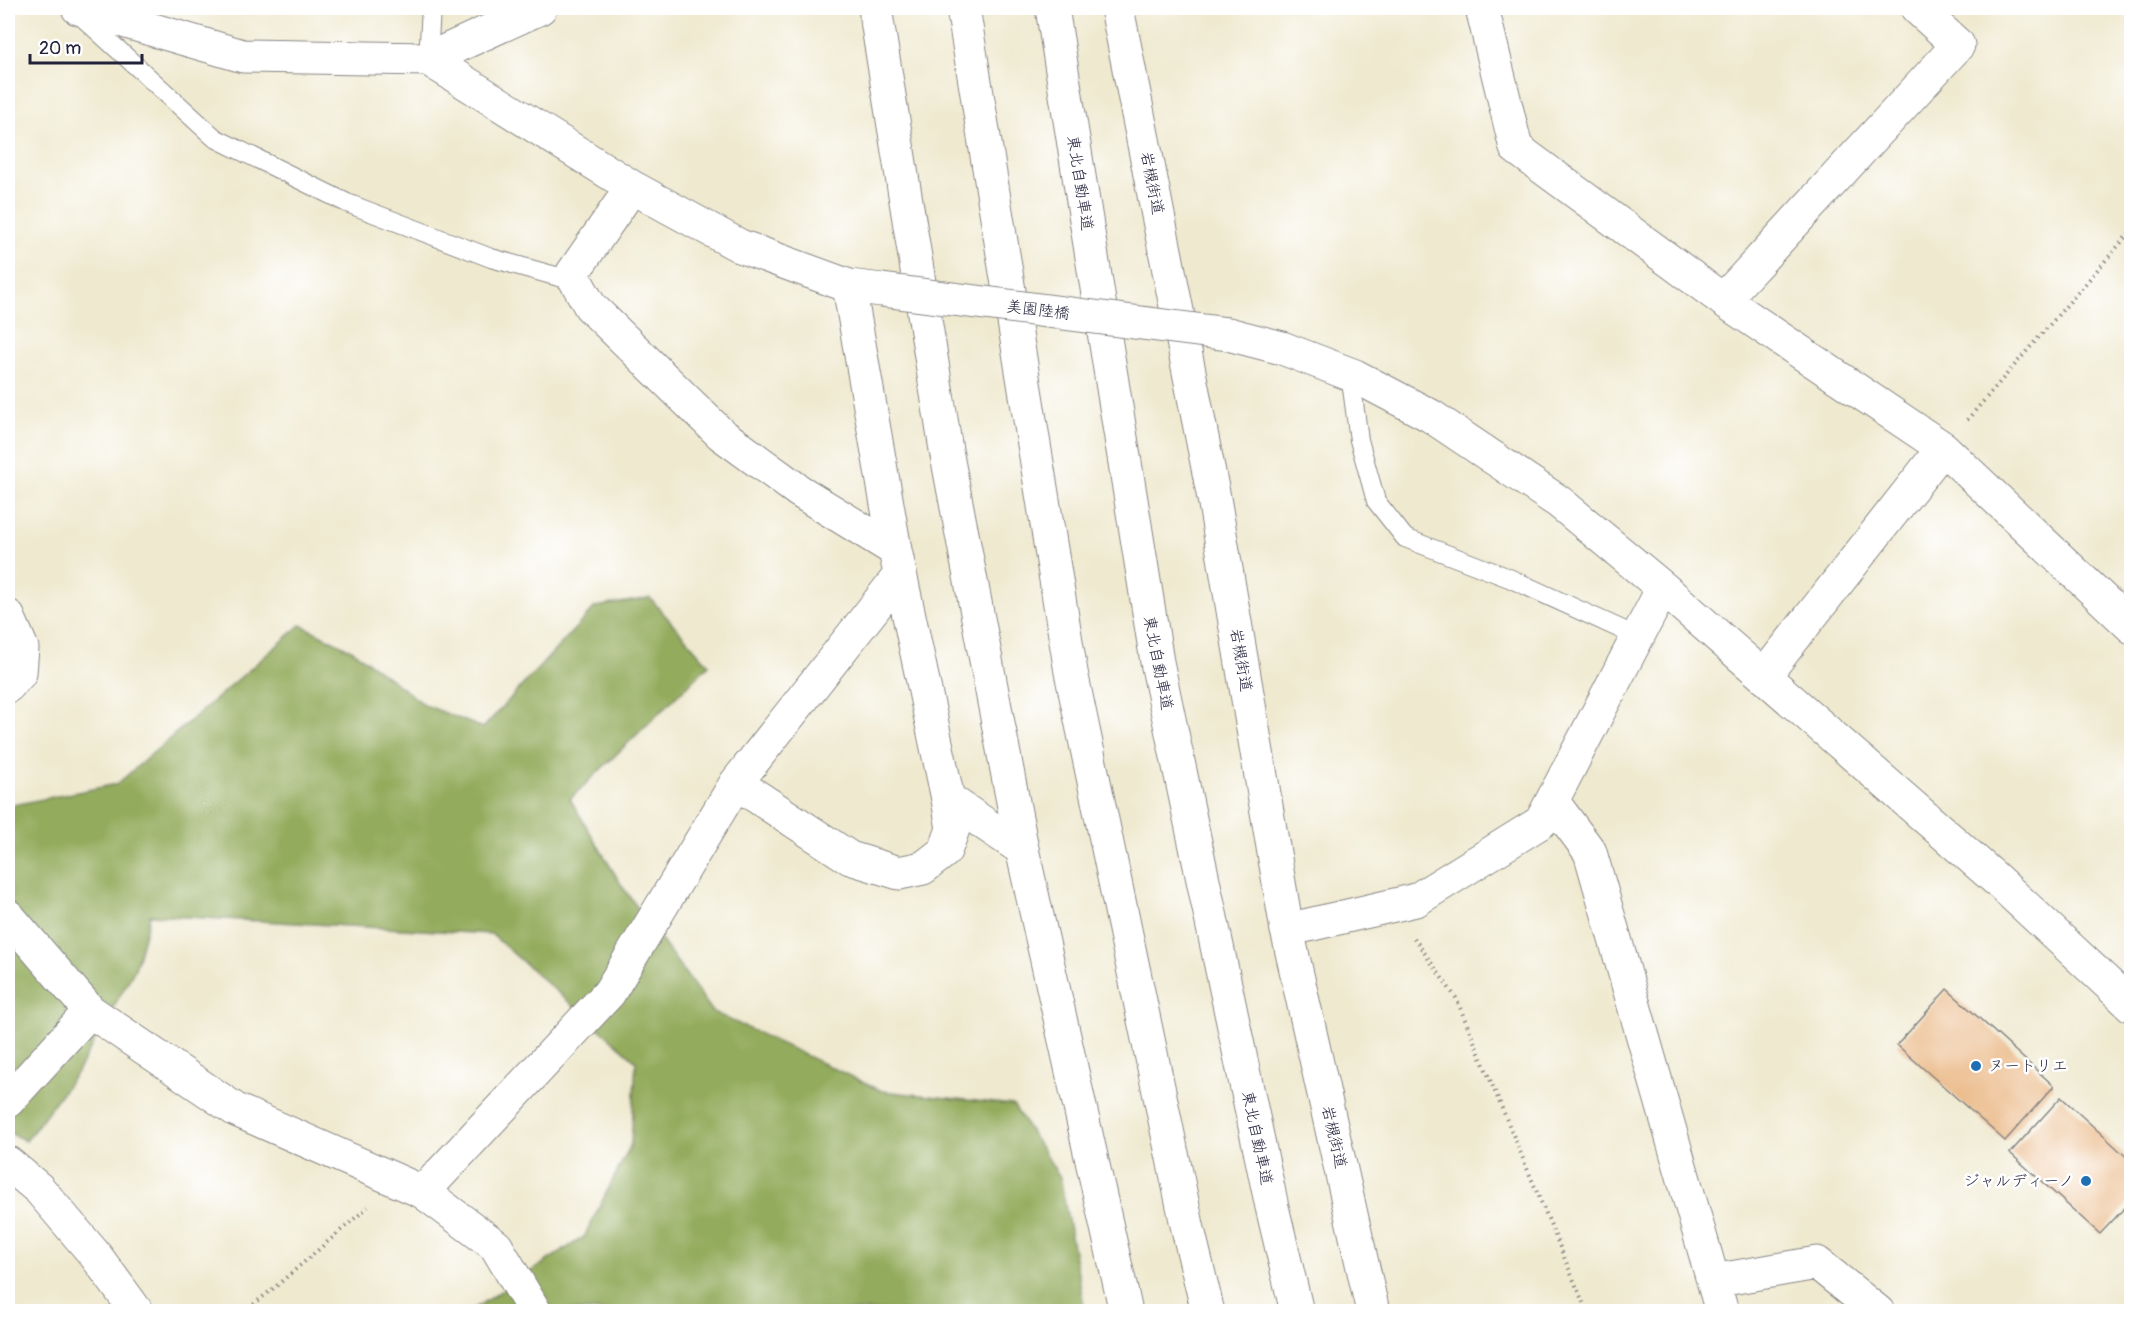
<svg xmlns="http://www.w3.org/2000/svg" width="2139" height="1319" viewBox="0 0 2139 1319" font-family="Pangolin,'Klee One',sans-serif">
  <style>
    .forest { fill: #93ab5c; stroke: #5a664c; stroke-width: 1.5 }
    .building { fill: #eab784 }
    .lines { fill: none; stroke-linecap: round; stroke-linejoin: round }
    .lane-casing { stroke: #888685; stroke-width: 20 }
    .street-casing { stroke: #888685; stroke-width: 35 }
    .highway-casing { stroke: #888685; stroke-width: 35 }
    .path { stroke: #888685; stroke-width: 4; stroke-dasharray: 1.5 4.5; stroke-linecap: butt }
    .lane { stroke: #fff; stroke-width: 18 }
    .street { stroke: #fff; stroke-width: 33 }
    .highway { stroke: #fff; stroke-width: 33 }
    .street-bridge-casing { stroke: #888685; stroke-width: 35; stroke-linecap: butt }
    .street-bridge { stroke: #fff; stroke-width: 33 }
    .poi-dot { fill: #1f6fb2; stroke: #fff; stroke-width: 2 }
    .labels { text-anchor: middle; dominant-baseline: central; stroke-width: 5; stroke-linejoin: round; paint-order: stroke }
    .street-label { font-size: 16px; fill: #22223b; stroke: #fff }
    .poi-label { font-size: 16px; fill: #22223b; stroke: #fff; text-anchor: start }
  </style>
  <rect width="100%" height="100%" fill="#fff"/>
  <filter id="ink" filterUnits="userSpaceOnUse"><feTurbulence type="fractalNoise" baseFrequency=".0167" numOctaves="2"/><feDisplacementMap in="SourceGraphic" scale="12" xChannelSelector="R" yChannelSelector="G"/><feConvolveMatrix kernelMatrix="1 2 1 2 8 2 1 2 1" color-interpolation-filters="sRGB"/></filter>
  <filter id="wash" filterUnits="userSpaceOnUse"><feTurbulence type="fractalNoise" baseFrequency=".008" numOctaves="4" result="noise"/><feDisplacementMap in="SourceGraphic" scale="24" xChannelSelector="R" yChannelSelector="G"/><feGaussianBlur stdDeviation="1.35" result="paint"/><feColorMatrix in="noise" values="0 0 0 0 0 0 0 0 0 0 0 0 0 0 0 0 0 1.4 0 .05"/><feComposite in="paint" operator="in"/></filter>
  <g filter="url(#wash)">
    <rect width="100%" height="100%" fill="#efe9cf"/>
    <path class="forest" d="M650,598l59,67 -139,134 52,87 91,126 169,79 131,14 47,72 25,134h-615l114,-74 47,-93 5,-83 -145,-127 -341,-19 -15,54 -58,103 -51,69 -18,-9v-79h3l-3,-8v-239l109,-22 184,-159 52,26 72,54 58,23 112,-121z"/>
    <g id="blocks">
      <path class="building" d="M1947,989l107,97 -49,55 -108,-96z
        M2061,1097l71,65v38l-32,34 -90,-81z"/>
    </g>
  </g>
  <g filter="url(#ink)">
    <use href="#blocks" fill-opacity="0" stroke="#888685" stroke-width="1.5"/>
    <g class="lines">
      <g class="lane-casing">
        <path id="lane" d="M80,15l135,123 132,65 144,55 86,24
          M428,59l3,-51
          M1350,374l9,66 17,61 29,37 104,40 129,59"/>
      </g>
      <g class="street-casing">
        <path id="street" d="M78,8l165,48 185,3 204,128 108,59 109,40 33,4
          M1482,8l34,140 207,152 220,148 189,179
          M428,59l112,-51
          M632,187l-60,87 18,32 131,128 78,57 96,59
          M849,286l46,264 53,249 74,50
          M1723,300l235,-255 -41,-37
          M1228,334l54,14 73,28 76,40 128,86 104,86 335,293 134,125
          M8,616l14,32 -2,25 -12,13
          M1764,676l179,-228
          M736,783l114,75 49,15 24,-5 22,-17 8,-22 -5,-30
          M1553,802l37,50 132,460
          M8,916l82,95 146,99 187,82 73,54 39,66
          M1287,930l129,-30 125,-78 122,-234
          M8,1101l82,-90
          M8,1163l31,26 57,67 41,56
          M423,1192l186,-199 127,-210 164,-208
          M1713,1281l104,-18 61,49"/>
      </g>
      <g class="highway-casing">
        <path id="highway" d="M875,8l71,442 76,399 104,463
          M963,8l108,664 116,553 21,87
          M1052,8l105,654 115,545 25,105
          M1117,8l97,490 73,432 86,382"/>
      </g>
      <path class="path" d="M1967,420l165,-190
        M1414,938l42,60 131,314
        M244,1312l30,-24 94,-81"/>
      <use href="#lane" class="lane"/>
      <use href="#street" class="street"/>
      <use href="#highway" class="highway"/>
      <g class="street-bridge-casing">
        <path id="street-bridge" d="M882,290l346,44"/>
      </g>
      <use href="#street-bridge" class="street-bridge"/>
    </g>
  </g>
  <g class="poi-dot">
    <circle cx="1976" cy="1066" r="6"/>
    <circle cx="2086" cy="1181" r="6"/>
  </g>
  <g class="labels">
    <g class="street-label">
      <text transform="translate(1080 183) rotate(81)">東北自動車道</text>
      <text transform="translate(1152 183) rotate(79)">岩槻街道</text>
      <text transform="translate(1038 310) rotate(7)">美園陸橋</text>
      <text transform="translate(1241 660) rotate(80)">岩槻街道</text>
      <text transform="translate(1158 663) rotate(79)">東北自動車道</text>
      <text transform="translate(1334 1137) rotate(77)">岩槻街道</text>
      <text transform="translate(1257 1138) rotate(78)">東北自動車道</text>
    </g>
    <g class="poi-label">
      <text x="1988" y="1066">ヌートリエ</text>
      <text x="2074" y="1181" text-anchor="end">ジャルディーノ</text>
    </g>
  </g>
  <rect width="2139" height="1319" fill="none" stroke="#fff" stroke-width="30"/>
  <path d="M30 54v9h112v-9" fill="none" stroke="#22223b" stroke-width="3"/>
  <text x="39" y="54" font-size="18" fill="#22223b" stroke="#ffffff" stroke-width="4.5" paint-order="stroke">20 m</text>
</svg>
